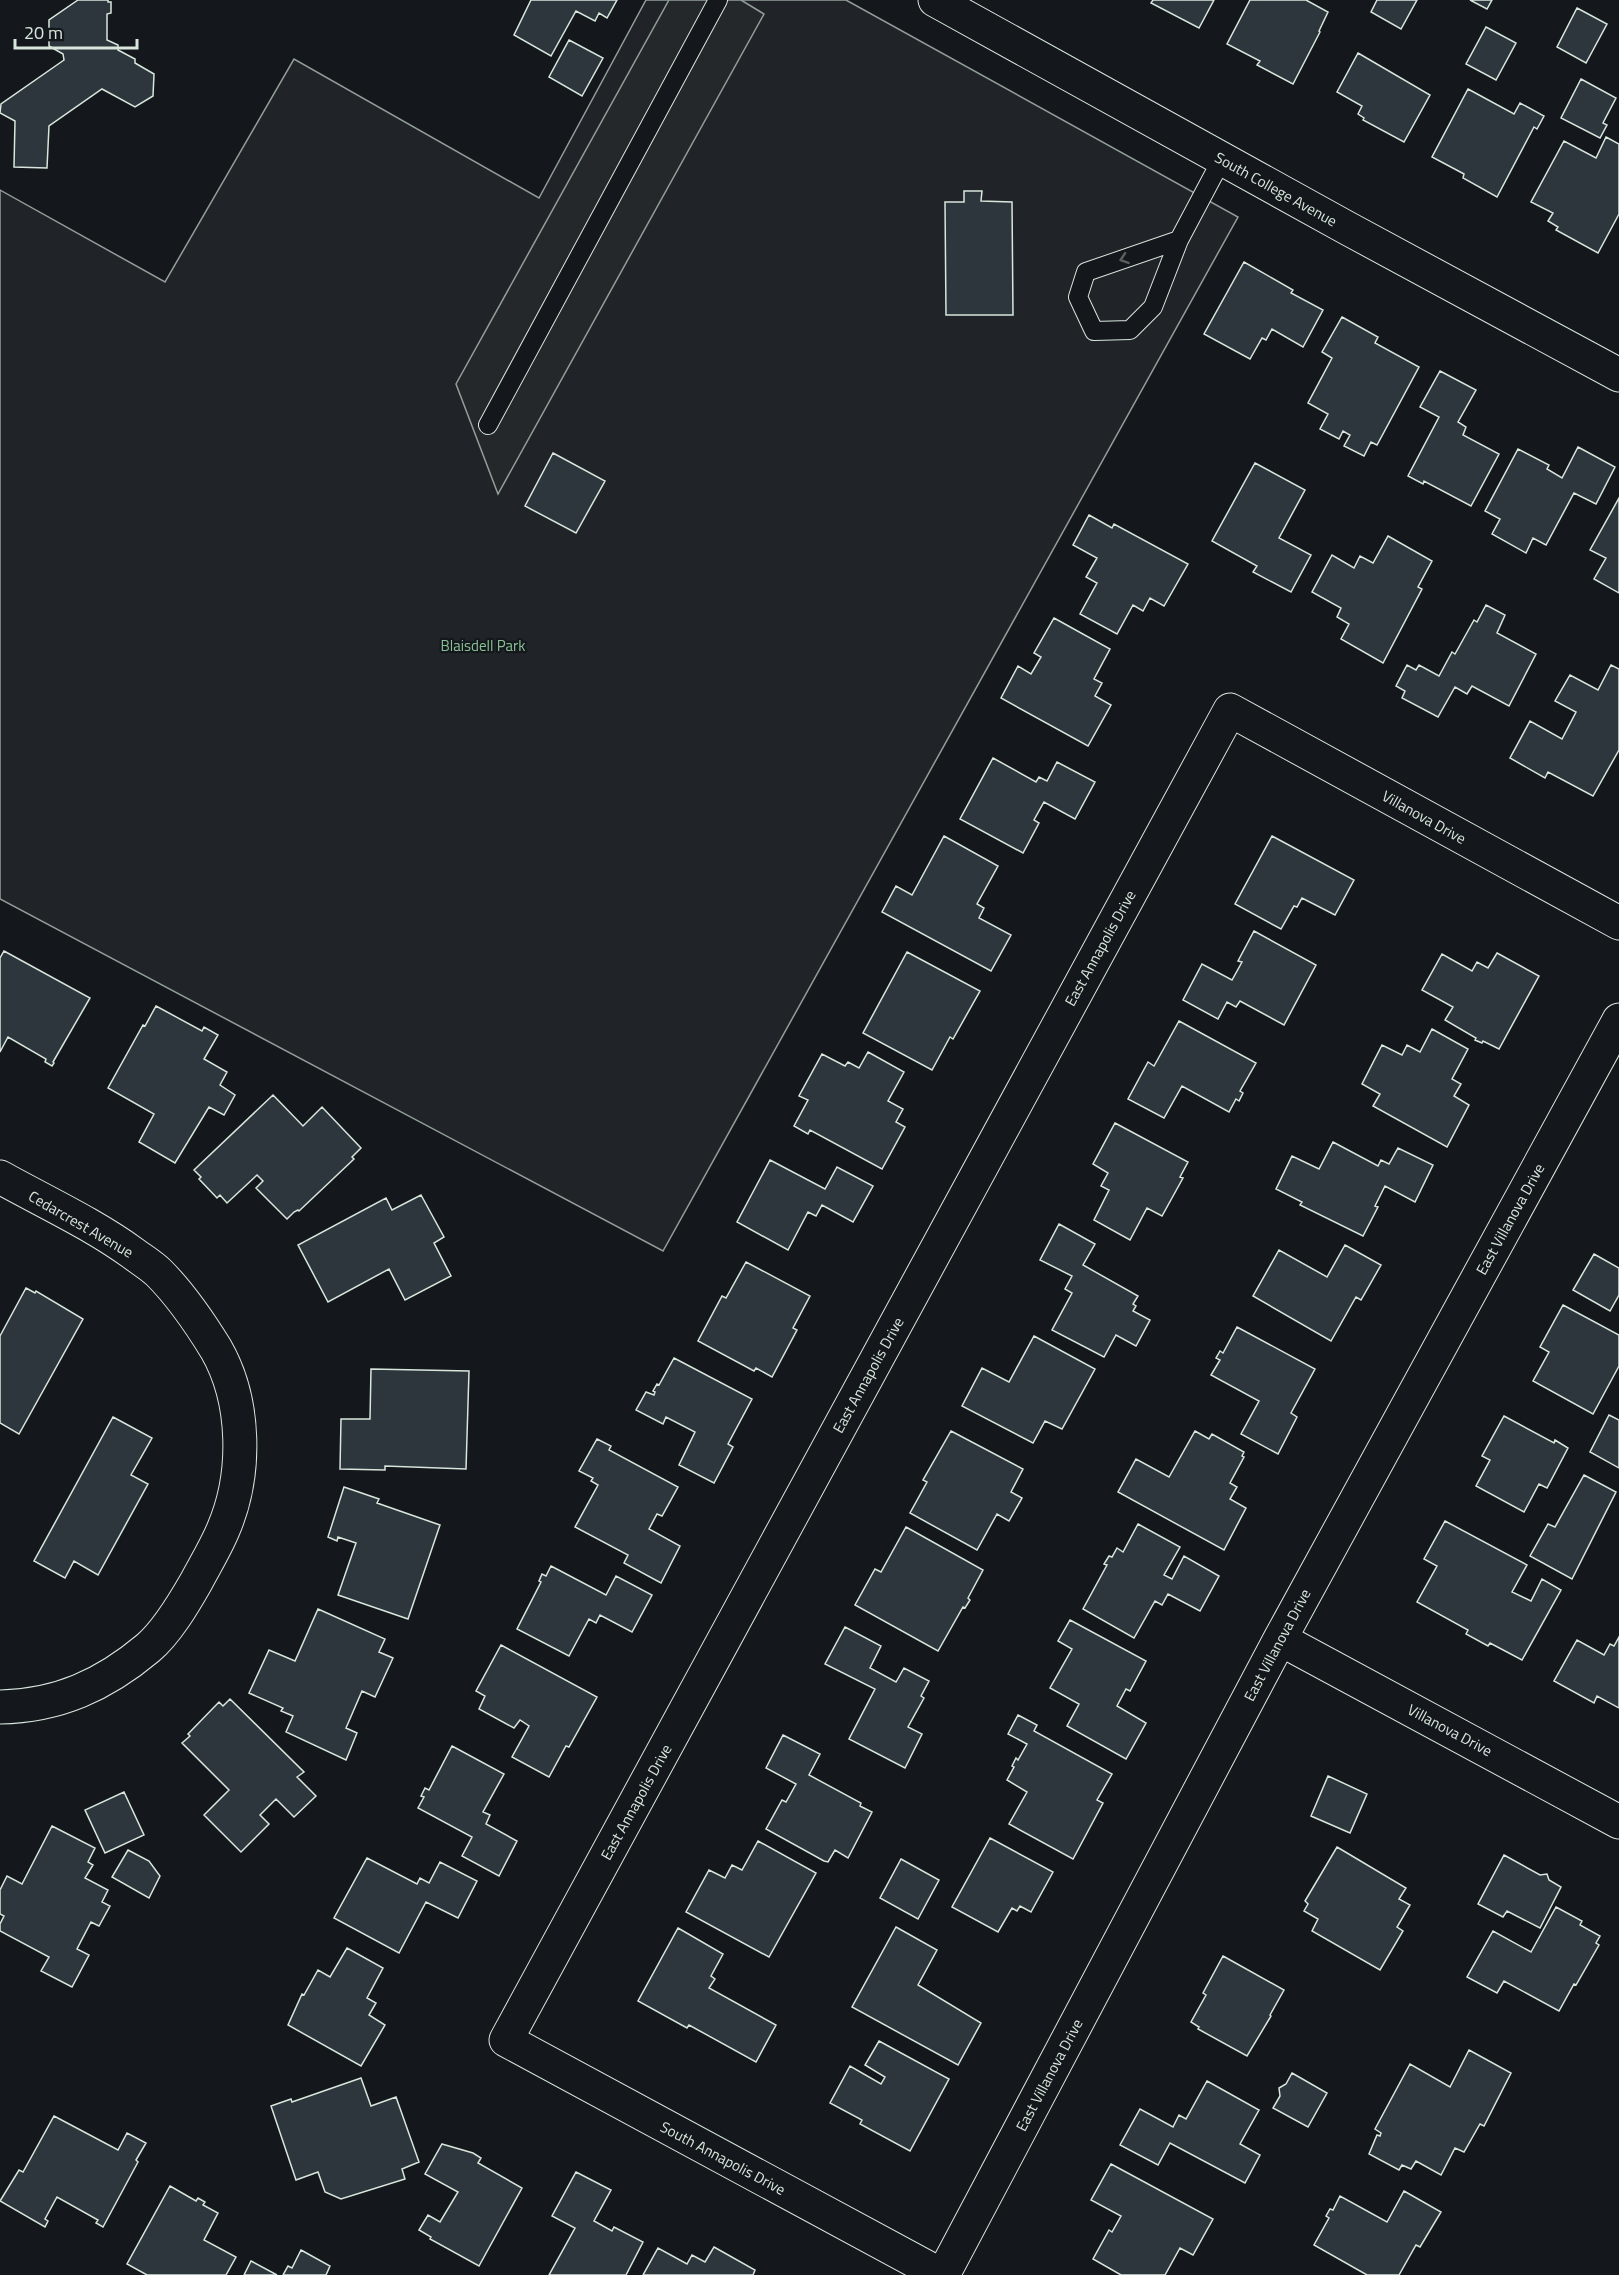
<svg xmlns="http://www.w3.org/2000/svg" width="1619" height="2275" viewBox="0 0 1619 2275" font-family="'Titillium Web',sans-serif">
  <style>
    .green { fill: #202428; stroke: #939e99; stroke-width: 1.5 }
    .parking { fill: #24282b; stroke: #939e99; stroke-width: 1.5 }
    .building { fill: #2c363c; stroke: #d8e6dc; stroke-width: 1.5 }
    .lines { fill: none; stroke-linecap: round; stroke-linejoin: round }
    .lane-casing { stroke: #d8e6dc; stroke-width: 20 }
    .street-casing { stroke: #d8e6dc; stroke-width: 35 }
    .secondary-casing { stroke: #d8e6dc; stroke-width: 35 }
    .lane { stroke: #14181c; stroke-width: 18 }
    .street { stroke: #14181c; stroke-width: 33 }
    .secondary { stroke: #14181c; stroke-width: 33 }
    .oneway { stroke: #59605f }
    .labels { text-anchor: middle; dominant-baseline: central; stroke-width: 4.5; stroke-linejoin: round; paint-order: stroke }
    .street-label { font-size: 15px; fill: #d8e6dc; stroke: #14181c }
    .park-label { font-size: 15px; fill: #8ac095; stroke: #14181c }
  </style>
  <rect width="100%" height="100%" fill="#14181c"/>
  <path class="green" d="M646,0h200l392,217 -575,1034 -663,-352v-709l165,92 129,-223 245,139z"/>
  <path class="parking" d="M669,0h72l23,14 -266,480 -42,-110z"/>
  <path class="building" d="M78,0h30v2h3v11l-4,1v26l11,5v5l17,9v4l19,11 -1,22 -18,11 -33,-18 -53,37 -2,42 -33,-1 1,-46 -15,-8 1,-9 63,-44 -1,-6 -14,-8v-26z
    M531,0h86l-10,18 -8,-5 -4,8 -19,-10 -25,45 -37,-21z
    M1153,0h61l-15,28 -48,-25z
    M1250,0h56l22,12 -9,19 1,1 -27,52 -36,-19 3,-4 -33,-17z
    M1377,0h40l-16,29 -30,-17z
    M1470,0h22l-5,9z
    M1577,8l30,16 -21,39 -29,-16z
    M1486,27l30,16 -20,37 -30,-16z
    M569,40l34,18 -21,38 -33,-19z
    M1358,53l72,42 -26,47 -41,-22 1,-2 -6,-4 4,-8 -25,-14z
    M1581,79l35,19 -13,25 4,2 -7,13 -39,-20z
    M1468,89l46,25 6,-11 24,13 -7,13 -3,-2 -37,70 -34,-19 1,-4 -32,-17z
    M1606,137l13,7v70l-21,39 -42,-23 2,-3 -10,-6 5,-8 -22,-11 33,-61 32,17z
    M964,191h18l-1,10 31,1 1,113h-67l-1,-113h19z
    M1244,262l49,28 -2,3 32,17 -20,37 -31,-18 -6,11 -4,-2 -12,21 -46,-25z
    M1342,317l36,20 -3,6 44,24 -42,78 -6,-3 -7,14 -20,-10 6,-11 -7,-4 -4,8 -19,-10 8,-15 -20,-11 24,-45 -10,-6z
    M1440,371l36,19 -18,32 8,5 -3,8 36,19 -28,52 -47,-25 -1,3 -15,-8 31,-59 -19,-10z
    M1578,447l37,20 -19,37 -22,-11 -28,52 -13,-7 -7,15 -34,-19 8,-15 -15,-8 33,-62 31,16 -2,4 15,9z
    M553,453l52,28 -29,52 -51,-27z
    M1255,463l50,27 -26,48 32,17 -20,37 -38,-20 4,-6 -45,-25z
    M1619,498v95l-25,-14 12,-21 -16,-8z
    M1089,515l23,13 2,-4 74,40 -24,42 -14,-8 -7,13 -10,-6 -16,29 -37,-20 17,-31 -11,-6 11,-19 -24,-13z
    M1388,536l44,25 -14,26 4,2 -39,74 -42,-24 8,-15 -12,-7 4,-9 -29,-16 20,-37 22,13 6,-12 13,7z
    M1486,605l19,10 -8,18 39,21 -27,52 -37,-20 -5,8 -12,-7 -17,30 -36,-19 3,-7 -9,-5 11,-21 9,5 3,-5 20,11 13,-24 3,2 19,-34 3,2z
    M1054,618l56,31 -16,30 8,4 -7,13 16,9 -23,41 -87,-48 17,-32 13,8 10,-17 -7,-4z
    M1611,665l8,4v81l-26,46 -45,-24 -3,6 -35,-20 20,-37 32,18 14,-27 -21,-11 15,-26 28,15z
    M993,758l43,24 3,-5 8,4 10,-19 38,20 -20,37 -31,-17 -10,18 5,3 -16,30 -63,-34z
    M944,836l54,30 -21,38 7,4 -5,10 32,17 -20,36 -109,-59 14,-26 16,9z
    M1272,836l82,44 -19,35 -33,-17 -5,9 -3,-1 -13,23 -46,-25z
    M1254,931l62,34 -32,60 -44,-24 -4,6 -9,-5 -9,17 -35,-19 19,-36 30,16 10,-18 -4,-1z
    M4,951l86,47 -37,64 1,1 -2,3 -7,-4 1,-3 -38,-22 -8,15v-94z
    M907,952l73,39 -27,48 -3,-2 -18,33 -69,-37z
    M1497,953l42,23 -40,73 -16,-8 -1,2 -7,-3 1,-2 -31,-18 8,-13 -31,-17 20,-36 30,17 5,-9 11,6z
    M156,1006l46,25 2,-4 14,8 -14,24 23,13 -7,13 15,10 -11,20 -15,-8 -34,56 -36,-21 15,-28 -46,-26 35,-63 2,1z
    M1179,1021l77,42 -16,28 3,2 -4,8 -3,-2 -7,13 -47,-26 -18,32 -36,-19 20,-37 6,4z
    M1432,1029l36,20 -16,30 9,5 -7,12 15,9 -22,42 -74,-41 7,-12 -18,-10 20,-39 20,10 5,-10 13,7z
    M868,1052l36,20 -16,29 15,8 -7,13 9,5 -23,42 -72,-39 -2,4 -14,-8 14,-26 -9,-4 23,-42 23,12 3,-4 11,6z
    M273,1095l30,31 19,-19 39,41 -9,9 2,2 -55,52 -1,-1 -4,2 -7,7 -31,-31 7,-7 -6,-6 -30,28 -7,-8 -3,3 -18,-19 2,-2 -7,-7z
    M1115,1123l73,39 -8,15 3,1 -21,38 -15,-8 -17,32 -36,-20 15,-30 -8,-4 7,-13 -15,-9z
    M1333,1142l45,24 3,-6 8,4 9,-16 35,17 -18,37 -30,-16 -10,20 3,1 -15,29 -63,-31 2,-3 -26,-13 16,-33 27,13z
    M770,1160l55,29 12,-22 36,19 -20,36 -31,-17 -6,11 -8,-4 -20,38 -51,-28z
    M421,1195l23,42 -10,6 17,33 -46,24 -16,-31 -61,33 -30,-57 88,-47 6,12z
    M1059,1224l36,20 -12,21 55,31 -5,8 3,2 -3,5 17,9 -14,26 -20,-11 -12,22 -52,-27 20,-37 -7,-4 7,-13 -32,-16z
    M1345,1245l36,20 -20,35 -5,-3 -25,44 -78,-45 26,-46 48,27z
    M1594,1254l25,14v27l-9,16 -37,-21z
    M746,1262l64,34 -17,32 4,2 -25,47 -16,-9 -2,3 -56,-30 24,-45 4,2z
    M26,1288l9,5 1,-2 47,28 -64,115 -19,-11v-87z
    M1563,1305l56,30v31l-26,48 -60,-33 16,-29 -9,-5z
    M1237,1327l78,42 -24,44 6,4 -19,37 -37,-20 18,-33 -48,-26 9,-15 -4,-2 4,-7 3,2z
    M1034,1336l61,33 -33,60 -17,-8 -12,22 -71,-37 20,-38 27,14z
    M674,1358l78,41 -24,45 5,3 -19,36 -35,-18 16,-33 -29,-15 -3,7 -27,-14 10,-18 8,3 1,-3 -2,-1 4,-7 2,1z
    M371,1369l98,2 -3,98 -81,-3v4l-45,-1 1,-50h29z
    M1609,1415l10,5v48l-29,-16z
    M1504,1416l50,27 1,-3 13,8 -21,40 -8,-4 -15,28 -48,-26 14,-26 -8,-4z
    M113,1417l39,21 -21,37 17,9 -50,91 -24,-14 -9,17 -31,-17z
    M951,1431l72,38 -12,23 11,6 -13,23 -12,-7 -20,36 -67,-37 17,-31 -4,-2z
    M1195,1431l14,8 3,-5 32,18 -2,4 2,1 -14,26 7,4 -7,12 16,9 -22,42 -106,-58 18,-33 33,18z
    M597,1439l14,7 -2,4 69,37 -16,29 -5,-2 -8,15 31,17 -19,37 -37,-20 4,-8 -53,-28 23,-42 -7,-4 2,-3 -14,-7z
    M1584,1475l32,17 -44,87 -42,-23 18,-32 7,3z
    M344,1487l35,12 -2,4 63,22 -32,94 -70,-24 18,-52 -18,-6 -1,4 -9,-4z
    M1445,1521l82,44 -15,27 19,9 11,-22 19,11 -39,70 -32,-17 -2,3 -22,-12 2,-4 -51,-28 20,-36 -13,-7z
    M1138,1524l42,23 -16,28 8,4 12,-23 35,20 -19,35 -32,-17 -6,11 -7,-4 -21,37 -51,-29 24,-44 -3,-1 5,-8 3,1 5,-9 6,4z
    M906,1527l77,43 -15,28 2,2 -5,8 -2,-1 -25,44 -83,-46 20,-36 6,3z
    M551,1566l55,29 10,-19 36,19 -20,37 -32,-17 -4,8 -7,-4 -20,37 -52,-27 24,-47 -2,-1 3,-7 4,2z
    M318,1609l67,30 -6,13 14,6 -18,39 -13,-6 -16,37 11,5 -11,27 -60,-28 7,-16 -12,-5 2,-3 -34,-15 20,-43 26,11z
    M1070,1620l76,41 -16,30 -4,-2 -9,17 29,17 -20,36 -59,-33 12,-22 -29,-16 22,-39 -14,-8z
    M845,1627l36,19 -11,22 26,14 8,-14 25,13 -8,15 3,2 -16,29 14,7 -17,34 -56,-29 26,-50 -50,-25z
    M1619,1637v71l-22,-12 -3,7 -40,-22 23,-41 27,15 6,-11 4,2z
    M501,1645l96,52 -28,50 -3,-1 -17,31 -37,-20 17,-31 -9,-6 -6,8 -35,-19 6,-13 -9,-5z
    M230,1699l74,73 -7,5 19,19 -22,21 -18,-18 -16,16 9,9 -28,28 -37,-37 25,-25 -47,-47 8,-7 -2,-2 31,-32 4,4z
    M1018,1715l19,10 -3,6 78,43 -15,26 6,3 -30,56 -64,-35 18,-32 -20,-12 7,-13 -2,-1 4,-8 2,2 9,-16 -19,-10z
    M783,1735l37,19 -11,21 52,28 -1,3 12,6 -24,46 -13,-8 -7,12 -4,-1 -58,-32 16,-29 4,2 10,-18 -30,-16z
    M452,1746l52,28 -21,38 7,3 -4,9 31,17 -18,35 -37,-20 10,-19 -54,-29 6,-11 -3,-1 4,-8 4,2z
    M1328,1776l39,18 -17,39 -39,-17z
    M124,1792l20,43 -39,18 -20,-43z
    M52,1826l43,22 -7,14 5,3 -8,13 23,12 -6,12 8,4 -11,20 -8,-4 -14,27 12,6 -17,32 -31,-16 8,-14 -49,-26v-7l4,-8 -4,-2v-24l7,-14 15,8z
    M990,1838l63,34 -22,40 -11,-6 -3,5 -5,-3 -14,24 -46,-25z
    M758,1841l58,32 -47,84 -83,-45 23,-42 16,8 7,-13 10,5z
    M1337,1847l69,41 -7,11 11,6 -13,22 6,4 -23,39 -68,-39 6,-12 -14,-8 4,-7 -3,-3z
    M128,1850l21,11 11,15 -11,22 -37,-21z
    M1504,1855l36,20 7,-1 2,6 12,7 -21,41 -33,-17 -4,6 -25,-13z
    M367,1858l50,26 3,-6 9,5 11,-21 37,19 -19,37 -32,-16 -27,51 -65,-35z
    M901,1859l38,21 -21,39 -38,-21z
    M1556,1907l26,14 -2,4 20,11 -4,7 3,2 -23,40 -2,-1 -15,27 -55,-30 -7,12 -30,-16 26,-46 38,21z
    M896,1927l41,23 -19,35 63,38 -23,42 -106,-58z
    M678,1928l45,26 -12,22 4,3 -6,9 67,37 -20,37 -67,-37 -2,3 -49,-27z
    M347,1948l36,20 -16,30 9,5 -7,12 16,10 -24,41 -73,-41 14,-31 2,1 14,-25 12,7z
    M1223,1956l61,34 -14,25 1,1 -24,40 -49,-27 1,-2 -8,-5 15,-27 -3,-2z
    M879,2041l70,38 -39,72 -50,-27 2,-4 -32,-17 20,-37 31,18 4,-7 -20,-12z
    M1469,2050l42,23 -27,53 -4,-2 -16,28 -9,-4 -14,27 -25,-14 -5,8 -9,-4 -3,5 -30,-16 8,-19 3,1 1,-3 -6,-4 35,-65 40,23z
    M1292,2073l35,20 -19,34 -35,-19 7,-12 -1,-8 7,-4z
    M361,2078l10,28 25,-9 23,65 -17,7 3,10 -64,20 -16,-7 -7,-20 -22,8 -25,-74 20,-7 1,3z
    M1207,2081l52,29 -19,34 20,11 -15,28 -75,-40 -12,22 -38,-20 20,-36 33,18 6,-12 7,4z
    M54,2116l64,34 9,-17 19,10 -10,17 2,2 -35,65 -7,-4 2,-3 -41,-23 -12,22 3,2 -3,6 -45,-26 19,-31 4,2z
    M442,2144l31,9 8,5 -3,5 44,25 -43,78 -49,-27 1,-2 -12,-7 9,-15 12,7 18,-30 -33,-18z
    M1111,2164l102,55 -20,36 -13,-7 -15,27h-44l-28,-16 16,-29 3,2 9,-16 -30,-16z
    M576,2172l35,18 -17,31 18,10 2,-4 29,15 -17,33h-77l26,-47 -23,-12z
    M170,2186l26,15 2,-3 7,4 -2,3 15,8 -14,27 32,17 -10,18h-79l-20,-11z
    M1404,2191l37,21 -21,35 -4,-2 -17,30h-32l-53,-30 15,-27 -3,-2 4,-7 3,1 7,-14 47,26z
    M714,2247l41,23 -2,5h-110l15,-27 29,16 5,-9 13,7z
    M301,2250l29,16 -4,9h-43l5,-9 4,2z
    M251,2261l26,14h-33z"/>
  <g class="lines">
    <g class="lane-casing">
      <path id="lane" d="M1179,240l-93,32 -8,25 16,34 36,-1 23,-23 26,-67 43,-81
        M488,425l230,-425"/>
    </g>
    <g class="street-casing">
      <path id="street" d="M0,1177c45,25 93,47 134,77 8,6 18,12 25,19 22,22 41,50 57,76 30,52 31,126 7,181 -7,17 -18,35 -27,52 -12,21 -29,50 -48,66 -44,37 -90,58 -148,59
        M1280,1639l339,183
        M941,2275l-435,-235 724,-1330 389,213
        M943,2275l337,-636 339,-619"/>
    </g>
    <g class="secondary-casing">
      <path id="secondary" d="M935,0l412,228 272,147"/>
    </g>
    <use href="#lane" class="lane"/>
    <use href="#street" class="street"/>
    <use href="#secondary" class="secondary"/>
  </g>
  <defs><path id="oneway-chevron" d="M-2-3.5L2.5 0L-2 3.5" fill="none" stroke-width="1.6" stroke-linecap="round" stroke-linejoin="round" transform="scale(1.5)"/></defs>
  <use class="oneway" href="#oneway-chevron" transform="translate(1124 259) rotate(161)"/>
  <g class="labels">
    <g class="street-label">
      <text transform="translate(1276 189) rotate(29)">South College Avenue</text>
      <text transform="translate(1424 817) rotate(29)">Villanova Drive</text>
      <text transform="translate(1100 948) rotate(-61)">East Annapolis Drive</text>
      <text transform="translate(1510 1219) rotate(-61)">East Villanova Drive</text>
      <text transform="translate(81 1224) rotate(30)">Cedarcrest Avenue</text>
      <text transform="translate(868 1375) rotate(-61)">East Annapolis Drive</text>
      <text transform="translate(1277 1645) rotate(-62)">East Villanova Drive</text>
      <text transform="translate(1450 1730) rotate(28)">Villanova Drive</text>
      <text transform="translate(636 1802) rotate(-61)">East Annapolis Drive</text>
      <text transform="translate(1049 2075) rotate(-62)">East Villanova Drive</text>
      <text transform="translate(723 2158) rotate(28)">South Annapolis Drive</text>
    </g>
    <g class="park-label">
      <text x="483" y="645">Blaisdell Park</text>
    </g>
  </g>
  <path d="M15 39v9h122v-9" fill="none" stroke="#d8e6dc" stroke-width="3"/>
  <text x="24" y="39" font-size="18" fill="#d8e6dc" stroke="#14181c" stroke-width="4.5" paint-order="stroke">20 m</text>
</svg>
